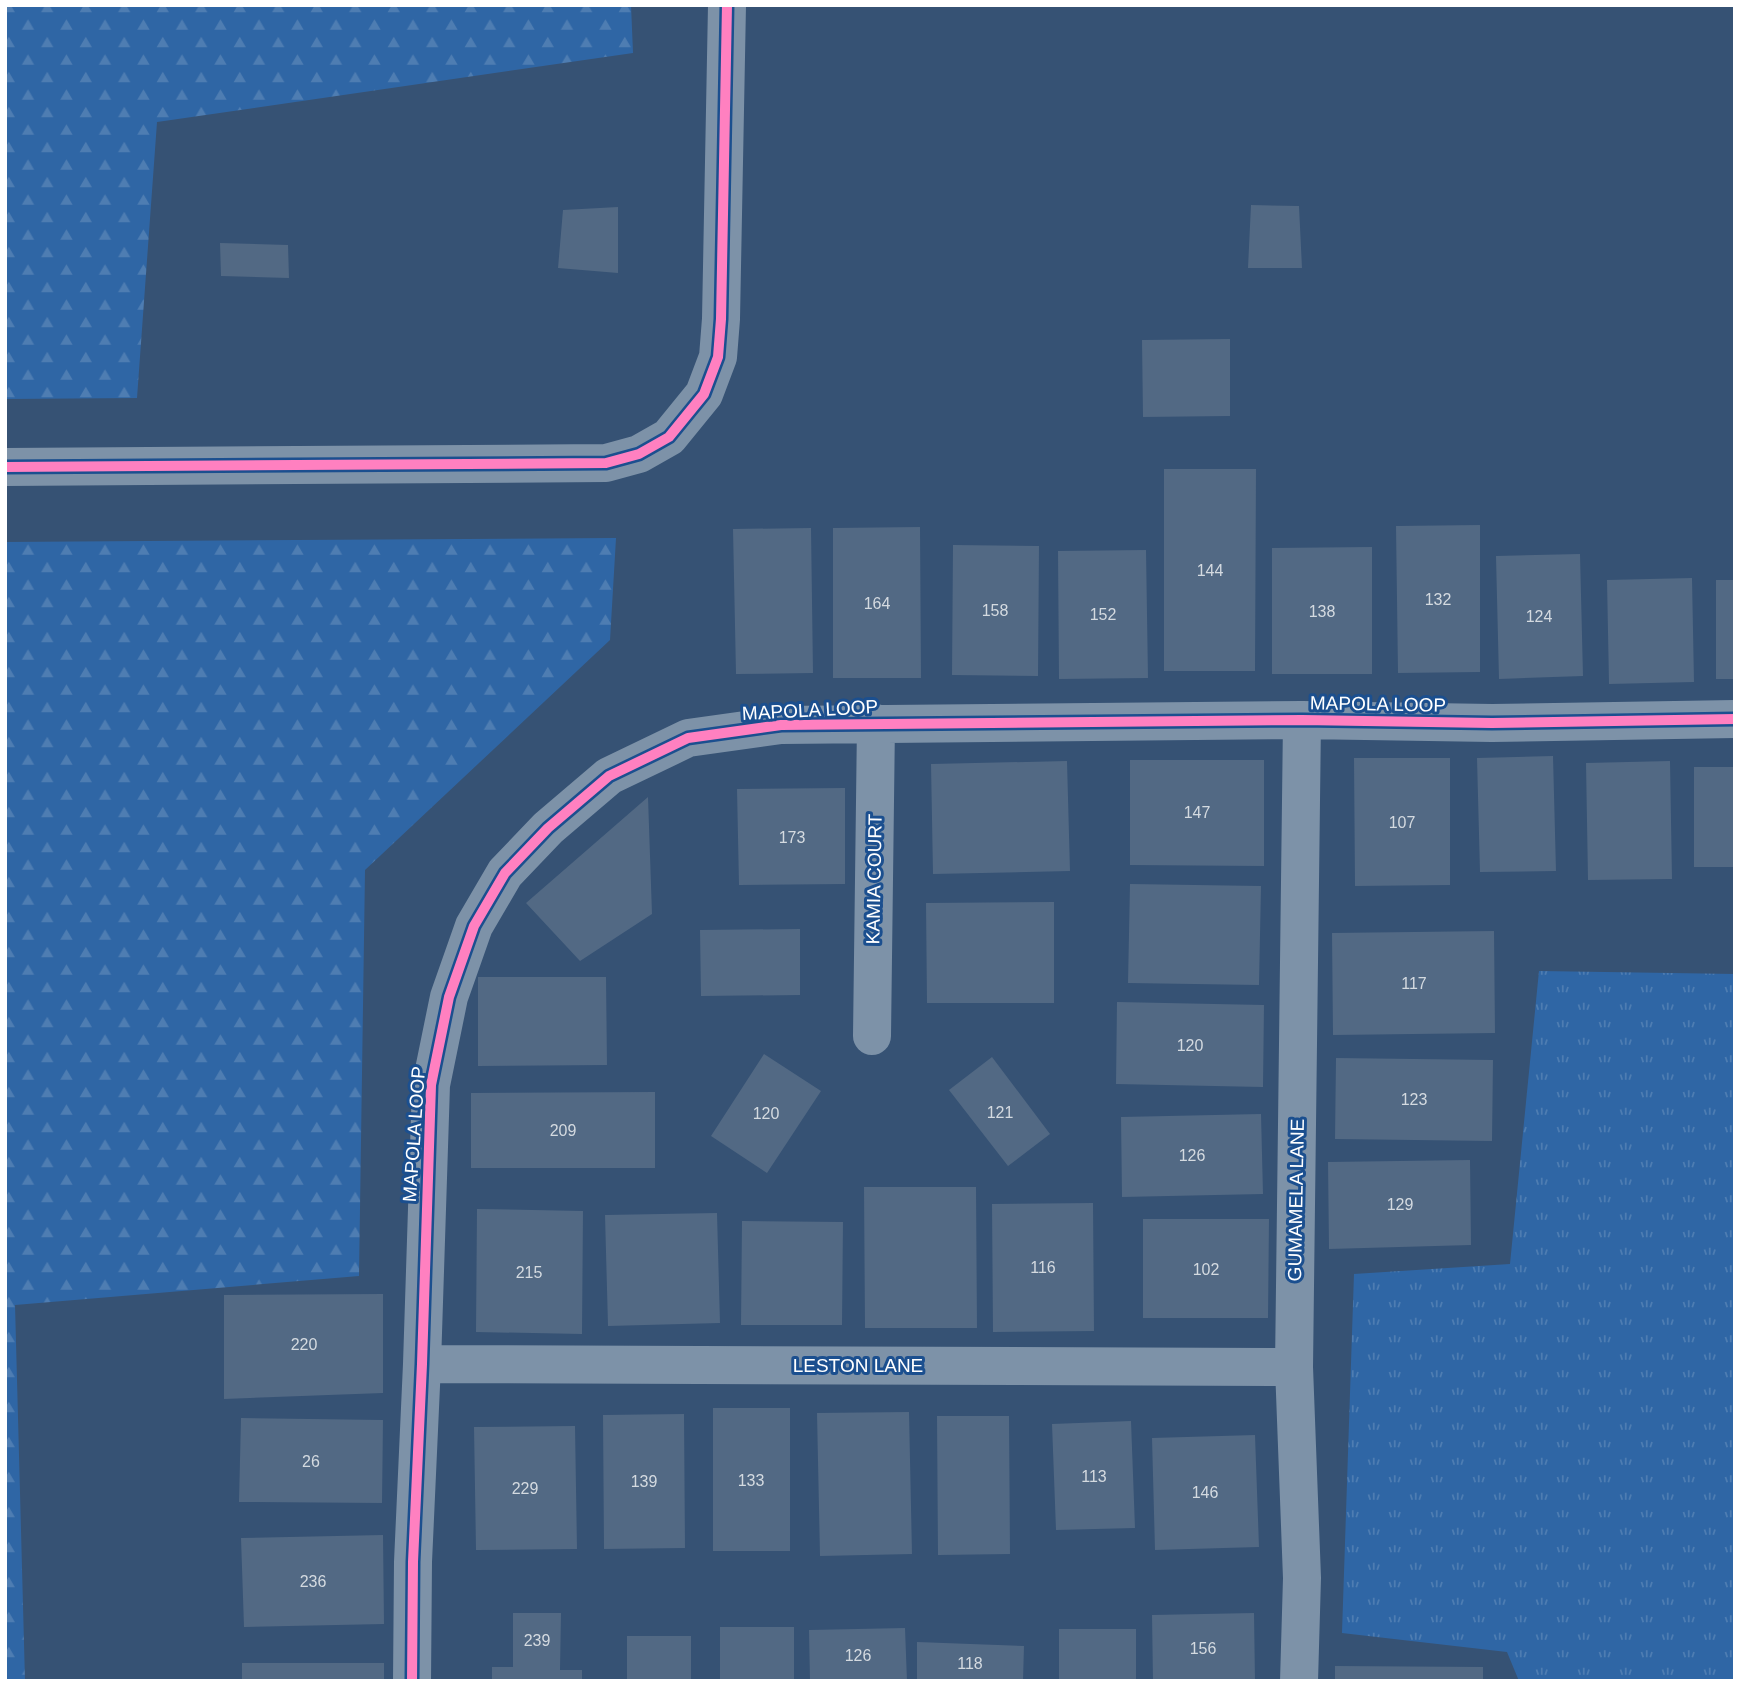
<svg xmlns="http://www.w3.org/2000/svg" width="1740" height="1686" viewBox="0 0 1740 1686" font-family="Helvetica,sans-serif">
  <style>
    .forest { fill: url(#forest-firs) }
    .park { fill: url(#park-tufts) }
    .building { fill: #526984 }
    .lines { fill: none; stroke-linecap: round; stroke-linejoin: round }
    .minor { stroke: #7d92a8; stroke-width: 38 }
    .cycleway-casing { stroke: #1b4f8f; stroke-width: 15 }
    .cycleway { stroke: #ff80c0; stroke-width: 10 }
    .labels { text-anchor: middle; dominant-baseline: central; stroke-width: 6; stroke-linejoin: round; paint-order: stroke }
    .number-label { font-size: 16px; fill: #d4dae0 }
    .street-label { font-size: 19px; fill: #fff; stroke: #1b4f8f }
  </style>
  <defs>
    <pattern id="forest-firs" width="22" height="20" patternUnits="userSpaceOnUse" patternTransform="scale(1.75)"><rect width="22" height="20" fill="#2f66a5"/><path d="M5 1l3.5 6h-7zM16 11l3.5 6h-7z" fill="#4e7db2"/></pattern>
    <pattern id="park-tufts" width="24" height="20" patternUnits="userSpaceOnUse" patternTransform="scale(1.75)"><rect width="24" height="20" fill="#2f66a5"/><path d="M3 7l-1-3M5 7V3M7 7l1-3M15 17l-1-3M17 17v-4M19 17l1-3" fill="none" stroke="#4e7db2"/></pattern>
  </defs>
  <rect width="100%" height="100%" fill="#365274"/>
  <path class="forest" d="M5,5h626l2,48 -476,69 -20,276 -132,1z
    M616,538l-6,102 -245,230 -6,406 -344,29 10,376h-20v-1139z"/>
  <path class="park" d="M1539,971l196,3v707h-216l-12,-29 -165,-19 12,-359 156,-10z"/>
  <path class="building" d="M1251,205l48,1 3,62h-54z
    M618,207v66l-60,-5 5,-58z
    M220,243l68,2 1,33 -68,-2z
    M1230,339v77l-87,1 -1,-77z
    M1164,469h92l-1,202h-91z
    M1480,525v147l-82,1 -2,-147z
    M920,527l1,151h-88v-150z
    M811,528l2,145 -77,1 -3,-145z
    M953,545l86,1 -1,130 -86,-1z
    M1372,547v127h-100v-126z
    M1146,550l2,128 -89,1 -1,-128z
    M1580,554l3,122 -84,3 -3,-123z
    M1692,578l2,104 -85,2 -2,-104z
    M1716,580h19v99h-19z
    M1553,756l3,115 -76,1 -3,-114z
    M1354,758h96v127l-95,1z
    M1130,760h134v106l-134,-1z
    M1067,761l3,110 -137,3 -2,-110z
    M1670,761l2,118 -84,1 -2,-117z
    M1694,767h41v100h-41z
    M845,788v96l-106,1 -2,-96z
    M648,797l4,117 -72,47 -54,-58z
    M1130,884l131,2 -2,99 -131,-2z
    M1054,902v101h-127l-1,-100z
    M800,929v66l-99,1 -1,-66z
    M1494,931l1,102 -162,2 -1,-102z
    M478,977h128l1,88 -129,1z
    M1117,1002l147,3 -1,82 -147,-3z
    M764,1054l57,37 -54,82 -56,-37z
    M992,1057l58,77 -42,32 -59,-76z
    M1336,1058l157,2 -1,81 -157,-2z
    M655,1092v76h-184v-75z
    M1261,1114l2,80 -141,3 -1,-80z
    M1470,1160l1,85 -142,4 -1,-87z
    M864,1187h112l1,141h-112z
    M1093,1203l1,128 -101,1 -1,-128z
    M477,1209l106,2 -1,123 -106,-2z
    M717,1213l3,110 -112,3 -3,-111z
    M1143,1219h126l-1,99h-125z
    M742,1221l101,1 -1,103h-101z
    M383,1294v99l-159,6v-104z
    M713,1408h77v143h-77z
    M909,1412l3,142 -92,2 -3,-143z
    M684,1414l1,134 -81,1 -1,-134z
    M937,1416h72l1,138 -72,1z
    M241,1418l142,2 -1,83 -143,-1z
    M1131,1421l4,107 -79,2 -4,-106z
    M575,1426l2,123 -101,1 -2,-123z
    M1255,1435l4,112 -104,3 -3,-112z
    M383,1535l1,89 -140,3 -3,-89z
    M513,1613h48l-1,57h22v11h-90v-14h21z
    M1254,1613l1,68h-102l-1,-66z
    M720,1627h74v54h-74z
    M905,1628l2,53h-97l-1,-51z
    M1059,1629h77v52h-77z
    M627,1636h64v45h-64z
    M917,1642l107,4 -1,35h-106z
    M242,1663h142v18h-142z
    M1335,1666l148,1v14h-148z"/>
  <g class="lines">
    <path class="minor" d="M5,467l601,-4 33,-9 30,-17 35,-43 14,-37 3,-38 6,-314
      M872,1036l4,-313
      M422,1364l872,3
      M412,1681l1,-119 9,-198 9,-279 18,-88 25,-71 31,-53 43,-45 61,-52 79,-38 93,-13 521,-5 190,3 243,-4
      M1299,1681l3,-103 -8,-211 8,-647"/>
    <g class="cycleway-casing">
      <path id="cycleway" d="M5,467l601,-4 33,-9 30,-17 35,-43 14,-37 3,-38 6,-314
        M412,1681l1,-119 9,-198 9,-279 18,-88 25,-71 31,-53 43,-45 61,-52 79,-38 93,-13 521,-5 190,3 243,-4"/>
    </g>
    <use href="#cycleway" class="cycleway"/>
  </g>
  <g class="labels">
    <g class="number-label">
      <text x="1210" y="570">144</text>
      <text x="1438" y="599">132</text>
      <text x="877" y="603">164</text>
      <text x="995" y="610">158</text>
      <text x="1322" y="611">138</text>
      <text x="1103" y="614">152</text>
      <text x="1539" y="616">124</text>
      <text x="1197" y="812">147</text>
      <text x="1402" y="822">107</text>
      <text x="792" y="837">173</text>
      <text x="1414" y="983">117</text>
      <text x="1190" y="1045">120</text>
      <text x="1414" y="1099">123</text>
      <text x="1000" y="1112">121</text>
      <text x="766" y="1113">120</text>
      <text x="563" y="1130">209</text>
      <text x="1192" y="1155">126</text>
      <text x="1400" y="1204">129</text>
      <text x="1043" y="1267">116</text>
      <text x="1206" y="1269">102</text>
      <text x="529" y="1272">215</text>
      <text x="304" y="1344">220</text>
      <text x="311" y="1461">26</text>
      <text x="1094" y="1476">113</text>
      <text x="751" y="1480">133</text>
      <text x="644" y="1481">139</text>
      <text x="525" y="1488">229</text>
      <text x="1205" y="1492">146</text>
      <text x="313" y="1581">236</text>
      <text x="537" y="1640">239</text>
      <text x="1203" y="1648">156</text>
      <text x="858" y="1655">126</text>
      <text x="970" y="1663">118</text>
    </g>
    <g class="street-label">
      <text transform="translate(1378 704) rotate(1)">MAPOLA LOOP</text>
      <text transform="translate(810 710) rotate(-3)">MAPOLA LOOP</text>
      <text transform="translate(874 879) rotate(-89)">KAMIA COURT</text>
      <text transform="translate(414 1134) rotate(-86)">MAPOLA LOOP</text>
      <text transform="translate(1296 1200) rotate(-89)">GUMAMELA LANE</text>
      <text x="858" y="1365">LESTON LANE</text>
    </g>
  </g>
  <rect width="1740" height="1686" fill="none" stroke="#ffffff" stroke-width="14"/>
</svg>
